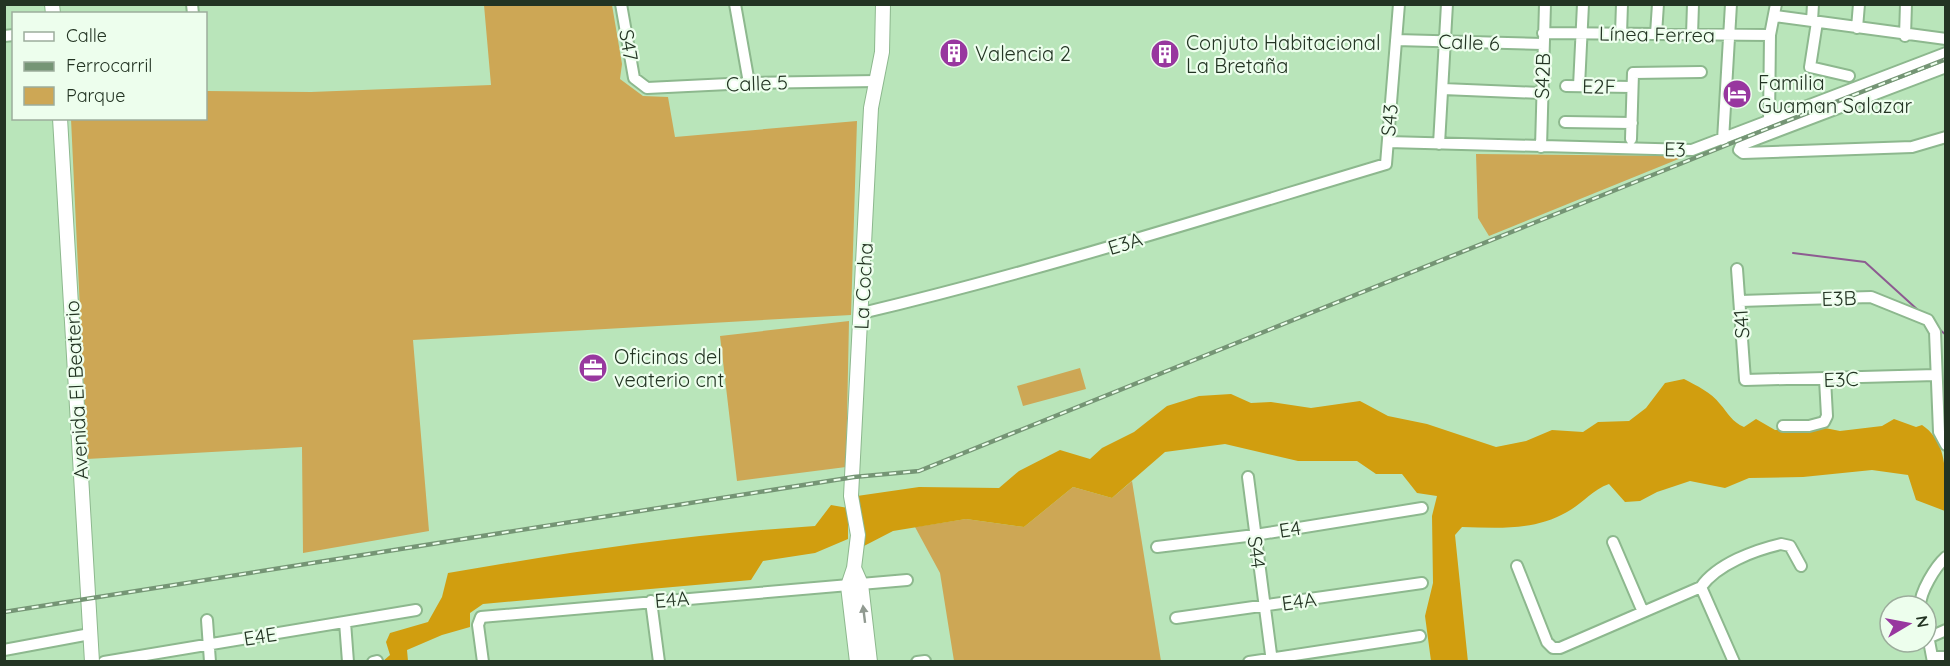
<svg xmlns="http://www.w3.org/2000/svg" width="1950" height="666" viewBox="0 0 1950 666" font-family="Quicksand,sans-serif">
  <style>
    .green { fill: #cda755 }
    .forest { fill: #d19e0f }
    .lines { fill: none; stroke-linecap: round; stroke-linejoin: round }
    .stream { stroke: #8d5b91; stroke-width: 2 }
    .street-casing { stroke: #8db88e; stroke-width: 14 }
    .secondary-casing { stroke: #8db88e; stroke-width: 16 }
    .street { stroke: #fff; stroke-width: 10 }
    .secondary { stroke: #fff; stroke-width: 14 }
    .rail-casing { stroke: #759575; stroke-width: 4.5 }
    .rail { stroke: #edfeed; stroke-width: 2; stroke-dasharray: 7; stroke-linecap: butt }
    .oneway { fill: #919a91 }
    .labels { text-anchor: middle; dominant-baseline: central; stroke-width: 4.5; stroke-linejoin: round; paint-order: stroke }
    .street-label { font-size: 20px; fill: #233423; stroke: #edfeed }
    .poi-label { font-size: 20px; fill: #233423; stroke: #edfeed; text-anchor: start }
  </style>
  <rect width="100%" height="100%" fill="#b9e5ba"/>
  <path class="green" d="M484,5h128l10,59 -2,15 23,17 25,1 7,40 182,-16 -6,194 -438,25 16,191 -126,22 -1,-106 -215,12 -16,-340 135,-1v-27l105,1 180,-7z
    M1476,154l210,2 -197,80 -11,-18z
    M849,321l-3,146 -109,14 -17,-145z
    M1080,368l6,21 -63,17 -6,-20z
    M1132,481l29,180h-207l-14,-88 -25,-46 51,-8 58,8 49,-40 39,11z"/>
  <path class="forest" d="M1684,379c13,7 27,13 36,25 8,9 12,18 24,23l12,-8 19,11 50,-2 15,3 42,-5 12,-7 22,8 6,-2c28,19 23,53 23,86l-29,-11 -8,-25 -36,-5 -69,7 -54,1 -24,10 -35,-7 -33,11 -17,9 -15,1 -16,-18c-17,6 -27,20 -42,28 -33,19 -69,16 -105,15l-7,8 13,127 -37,-1 -6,-45 8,-33 -1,-67 5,-20 -20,-3 -15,-19h-26l-19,-13h-59l-73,-17 -60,8 -53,46 -39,-11 -49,40 -58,-8 -73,12 -29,15 -7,-50 62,-9 80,1 20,-17 41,-21 30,9 12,-11 32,-16 33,-26 32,-10 32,-2 20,9 20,-1 40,6 49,-7 28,15 39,8 69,23 30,-6 26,-11 31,2 15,-10 31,-1 17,-13 19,-25z
    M831,505l17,3v31l-33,14 -52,8 -12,19 -268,24 -13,9v14l-28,8 -35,15 1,11 -26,1 8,-7 -4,-13 4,-9 38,-11 14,-25 6,-24c121,-21 244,-39 367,-47z"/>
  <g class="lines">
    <path class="stream" d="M1793,253l72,9 54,49
      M1939,329l7,6"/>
    <g class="street-casing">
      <path id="street" d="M192,4l1,10
        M621,4l13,74 13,10 102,-5 128,-2
        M735,4l14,79
        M1775,16l171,23
        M1812,21l1,-17
        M1817,22l-7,45 39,9
        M1857,28l2,-24
        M1543,33l227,2
        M1621,34l1,-30
        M1656,34l2,-30
        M1692,35l1,-31
        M4,36l10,-1
        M1905,36l1,-32
        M1396,40l147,4
        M1946,67l-205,78 -2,5 4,3 169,-6 34,-10
        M1566,86l66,1
        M1579,86l4,-82
        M1443,89l98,4
        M1769,121l1,-86 6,-31
        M1565,122l67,1
        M1631,139l2,-66 68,-1
        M1723,140l8,-136
        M1388,142l304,8 254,-97
        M1439,144l8,-140
        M1541,147l4,-143
        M1737,269l8,111 191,-5
        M1740,301l131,-4 57,23 7,12 4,100 7,13
        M862,313c177,-42 350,-97 524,-149l13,-160
        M1783,426h26l15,-4 3,-6 -2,-37
        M1248,477l24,185
        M1613,542l30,70
        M1157,547l98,-12 167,-27
        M1517,566l30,76 6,6h7l141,-61
        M651,601l8,61
        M1920,606c0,-14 15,-39 26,-49
        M1176,618l246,-35
        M207,620l3,42
        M345,622l3,40
        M1926,625l7,37
        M1930,637l16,-7
        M4,650l86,-16
        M1933,657h13
        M104,662l312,-52
        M373,662l4,-1
        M483,662l-5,-37 3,-8 426,-37
        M917,662l8,-1
        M1249,662l171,-26
        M1734,662l-33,-75c16,-23 54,-37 80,-43l9,2 11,20"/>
    </g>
    <g class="secondary-casing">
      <path id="secondary" d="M52,4l1,10
        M60,118l32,544
        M854,568l7,16 9,78
        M857,662l-9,-76 6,-18 4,-33 -7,-39 20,-388 11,-56 1,-48"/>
    </g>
    <use href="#street" class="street"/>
    <use href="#secondary" class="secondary"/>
    <g class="rail-casing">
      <path id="rail" d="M4,612l850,-135 65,-6 850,-343 177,-69"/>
    </g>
    <use href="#rail" class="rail"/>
  </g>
  <defs><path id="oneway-solid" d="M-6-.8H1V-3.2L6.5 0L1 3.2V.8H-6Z" transform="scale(1.5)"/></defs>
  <use class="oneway" href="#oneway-solid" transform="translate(864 614) rotate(-97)"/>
  <defs>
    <g id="building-disc" transform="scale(1.5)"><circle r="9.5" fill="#98379f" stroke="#edfeed"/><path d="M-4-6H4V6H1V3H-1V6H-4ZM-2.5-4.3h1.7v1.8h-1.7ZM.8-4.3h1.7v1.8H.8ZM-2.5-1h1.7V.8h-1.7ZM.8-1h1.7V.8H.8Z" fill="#fff"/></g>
    <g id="hotel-disc" transform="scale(1.5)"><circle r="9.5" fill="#98379f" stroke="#edfeed"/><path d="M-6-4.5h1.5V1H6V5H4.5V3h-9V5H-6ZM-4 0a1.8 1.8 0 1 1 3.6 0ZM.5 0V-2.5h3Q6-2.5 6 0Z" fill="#fff"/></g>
    <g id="office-disc" transform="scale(1.5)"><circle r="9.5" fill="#98379f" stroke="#edfeed"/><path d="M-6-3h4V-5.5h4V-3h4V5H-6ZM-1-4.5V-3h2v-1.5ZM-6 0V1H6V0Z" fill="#fff"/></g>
  </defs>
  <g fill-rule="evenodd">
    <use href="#building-disc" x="954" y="53"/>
    <use href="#building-disc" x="1165" y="54"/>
    <use href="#hotel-disc" x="1737" y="94"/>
    <use href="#office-disc" x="593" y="368"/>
  </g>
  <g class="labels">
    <g class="street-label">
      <text transform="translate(1657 34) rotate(1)">Línea Ferrea</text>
      <text transform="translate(1469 42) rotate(2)">Calle 6</text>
      <text transform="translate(629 45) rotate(80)">S47</text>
      <text transform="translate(1542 76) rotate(-88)">S42B</text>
      <text transform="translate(757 83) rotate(-2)">Calle 5</text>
      <text transform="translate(1599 86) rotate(1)">E2F</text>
      <text transform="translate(1389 120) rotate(-85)">S43</text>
      <text transform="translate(1675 149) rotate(1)">E3</text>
      <text transform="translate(1125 243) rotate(-17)">E3A</text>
      <text transform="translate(863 286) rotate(-87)">La Cocha</text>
      <text transform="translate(1839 298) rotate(-2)">E3B</text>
      <text transform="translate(1741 324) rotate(-94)">S41</text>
      <text transform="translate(1841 379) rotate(-2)">E3C</text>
      <text transform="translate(76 390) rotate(-93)">Avenida El Beaterio</text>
      <text transform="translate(1290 529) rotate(-9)">E4</text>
      <text transform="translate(1257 552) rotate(83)">S44</text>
      <text transform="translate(672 599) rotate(-5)">E4A</text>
      <text transform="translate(1299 601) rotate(-8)">E4A</text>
      <text transform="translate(260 636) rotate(-9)">E4E</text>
    </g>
    <g class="poi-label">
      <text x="1186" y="42">Conjuto Habitacional<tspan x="1186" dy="23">La Bretaña</tspan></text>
      <text x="975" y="53">Valencia 2</text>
      <text x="1758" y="82">Familia<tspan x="1758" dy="23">Guaman Salazar</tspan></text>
      <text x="614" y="356">Oficinas del<tspan x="614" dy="23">veaterio cnt</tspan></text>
    </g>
  </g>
  <rect width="1950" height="666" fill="none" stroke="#233423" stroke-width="12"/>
  <rect x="12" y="12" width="195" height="108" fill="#edfeed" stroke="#9cad9c" stroke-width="1.5"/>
  <rect x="24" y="32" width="30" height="9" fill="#ffffff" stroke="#9cad9c" stroke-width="1.5"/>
  <text x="66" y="42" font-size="18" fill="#233423">Calle</text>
  <rect x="24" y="62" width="30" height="9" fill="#759575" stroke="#9cad9c" stroke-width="1.5"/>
  <text x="66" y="72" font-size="18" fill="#233423">Ferrocarril</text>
  <rect x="24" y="87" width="30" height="18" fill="#cda755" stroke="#9cad9c" stroke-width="1.5"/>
  <text x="66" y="102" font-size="18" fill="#233423">Parque</text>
  <g transform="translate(1908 624) rotate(80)"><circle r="28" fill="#edfeed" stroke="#9cad9c" stroke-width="1.5"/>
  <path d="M0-4.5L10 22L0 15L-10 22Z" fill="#98379f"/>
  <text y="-9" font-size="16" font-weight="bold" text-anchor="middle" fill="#233423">N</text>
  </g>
</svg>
